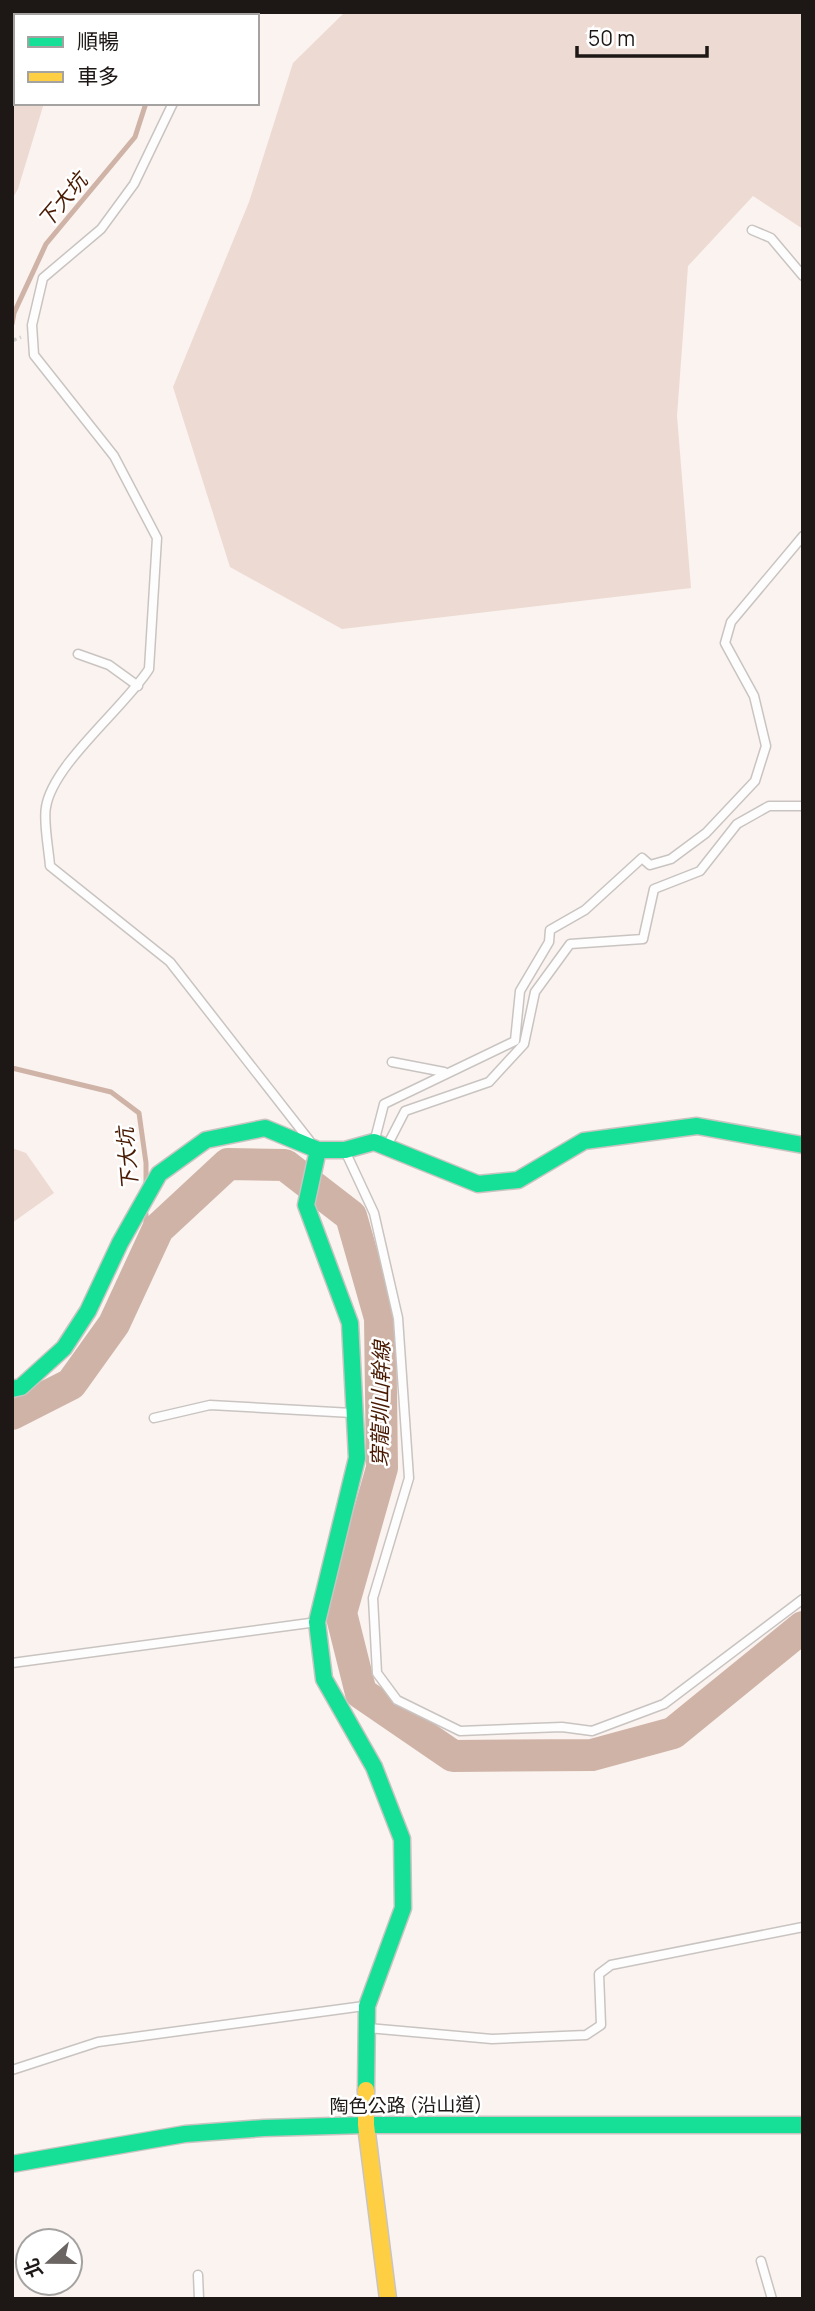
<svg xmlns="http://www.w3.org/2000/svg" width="815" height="2311" viewBox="0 0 815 2311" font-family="Manrope,'Noto Sans TC',sans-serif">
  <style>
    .green { fill: #eddad2 }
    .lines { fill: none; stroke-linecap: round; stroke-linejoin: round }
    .stream { stroke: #cfb3a7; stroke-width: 5 }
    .river { stroke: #cfb3a7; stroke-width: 32 }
    .lane-casing { stroke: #c9c4c1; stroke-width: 11 }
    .fast-casing { stroke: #c9c4c1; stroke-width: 19 }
    .slow-casing { stroke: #c9c4c1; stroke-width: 19 }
    .path { stroke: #d3d1d0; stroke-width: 3.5; stroke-dasharray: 5 3.5; stroke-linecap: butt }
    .lane { stroke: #fefdfd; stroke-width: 8 }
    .fast { stroke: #16e098; stroke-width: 16 }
    .slow { stroke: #ffcf43; stroke-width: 16 }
    .labels { text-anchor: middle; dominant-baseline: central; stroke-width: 5; stroke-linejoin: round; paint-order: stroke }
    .street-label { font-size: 19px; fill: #1d1816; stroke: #fff }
    .water-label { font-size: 21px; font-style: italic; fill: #491a02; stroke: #fff }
  </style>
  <rect width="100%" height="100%" fill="#faf3f0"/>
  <path class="green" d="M12,12h37l-1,4h-32v87h28l-26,86 -6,10z
    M345,12h458v217l-50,-33 -65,70 -11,150 14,172 -349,41 -112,-62 -57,-180 76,-185 44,-139z
    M12,1148l14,5 28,40 -42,30z"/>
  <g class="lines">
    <path class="stream" d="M213,16l4,-4
      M12,324l2,-11 32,-69 89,-107 11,-34
      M12,1068l99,24 28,21 7,50v20
      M146,1214v41"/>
    <path class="river" d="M12,1414l59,-30 43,-60 44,-95 70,-65 57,1 66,51 29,102 2,150 -41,145 20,80 92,63 139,-1 81,-22 130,-106"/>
    <g class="lane-casing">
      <path id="lane" d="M187,16l4,-4
        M173,103l-39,81 -33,45 -58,49 -11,47 2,30 80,101 43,82 -8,131c-25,39 -96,95 -103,138 -3,14 3,44 4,59l120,96 139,178
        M752,230l19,8 32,38
        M78,654l31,11 29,21
        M392,1062l52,10
        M375,1139l9,-35 131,-63 5,-50 29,-49 1,-12 35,-20 57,-52 8,7 21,-6 35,-26 49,-52 11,-35 -12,-50 -29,-53 6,-21 72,-86
        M388,1144l17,-33 84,-29 35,-38 11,-52 35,-48 73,-5 11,-50 46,-18 37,-47 32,-18h34
        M346,1153l28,60 24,105 11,160 -36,120 4,75 20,27 63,31 102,-4 30,4 72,-27 139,-105
        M154,1418l56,-13 142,8
        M12,1663l305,-41
        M368,2028l124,11 94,-4 15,-10 -2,-51 12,-9 192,-38
        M12,2070l86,-28 266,-36
        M761,2261l11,38
        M198,2275l1,24"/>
    </g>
    <g class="fast-casing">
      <path id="fast" d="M318,1150l-12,55 44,118 7,135 -40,164 7,57 50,88 28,72 1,69 -36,98 -1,84
        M12,1389l9,-2 43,-39 24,-37 32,-68 39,-69 47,-34 59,-12 53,22h27l29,-8 104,42 40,-4 66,-39 113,-15 106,19
        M12,2164l173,-30 79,-6 102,-3h437"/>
    </g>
    <g class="slow-casing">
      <path id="slow" d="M366,2090v35l22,174"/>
    </g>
    <path class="path" d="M12,341l9,-4"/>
    <use href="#lane" class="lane"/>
    <use href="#fast" class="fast"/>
    <use href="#slow" class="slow"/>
  </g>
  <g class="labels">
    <g class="street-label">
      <text transform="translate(406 2105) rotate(-1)">陶色公路 (沿山道)</text>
    </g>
    <g class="water-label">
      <text transform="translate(62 200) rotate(-50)">下大坑</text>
      <text transform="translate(127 1159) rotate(-95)">下大坑</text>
      <text transform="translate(380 1404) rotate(-89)">穿龍圳山幹線</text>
    </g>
  </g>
  <rect width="815" height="2311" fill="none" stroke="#1d1816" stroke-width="28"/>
  <rect x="14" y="14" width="245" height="91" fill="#ffffff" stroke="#a5a3a2" stroke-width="2"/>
  <rect x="28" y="37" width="35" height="10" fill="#16e098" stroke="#a5a3a2" stroke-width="2"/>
  <text x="77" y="49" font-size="21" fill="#1d1816">順暢</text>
  <rect x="28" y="72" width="35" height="10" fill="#ffcf43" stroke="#a5a3a2" stroke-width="2"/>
  <text x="77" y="84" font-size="21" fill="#1d1816">車多</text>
  <g transform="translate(49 2262) rotate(249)"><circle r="33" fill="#ffffff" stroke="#a5a3a2" stroke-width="2"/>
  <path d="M0-5L12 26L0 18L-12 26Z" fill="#6a6562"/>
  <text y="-10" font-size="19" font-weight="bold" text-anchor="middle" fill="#1d1816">北</text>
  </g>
  <path d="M577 46v10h130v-10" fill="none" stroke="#1d1816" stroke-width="3.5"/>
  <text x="588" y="46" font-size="21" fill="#1d1816" stroke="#ffffff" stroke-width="5" paint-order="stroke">50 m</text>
</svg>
